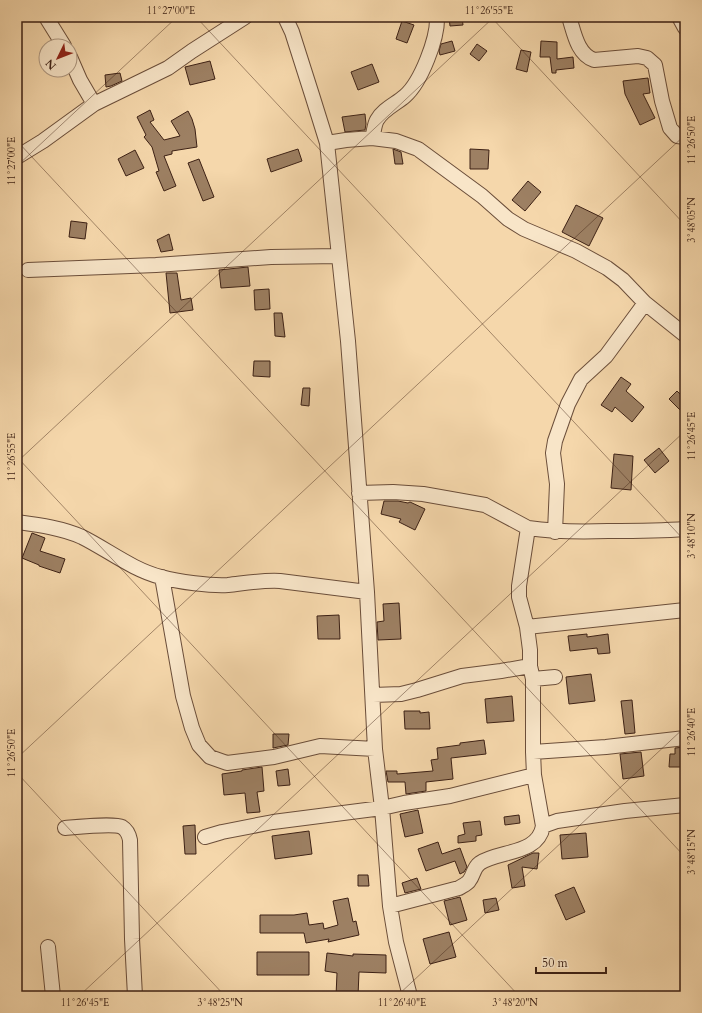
<svg xmlns="http://www.w3.org/2000/svg" width="702" height="1013" viewBox="0 0 702 1013" font-family="Cardo,serif">
  <style>
    .building { fill: #9d8063; stroke: #3d2115 }
    .lines { fill: none; stroke-linecap: round; stroke-linejoin: round }
    .minor-casing { stroke: #6b4e3a; stroke-width: 16 }
    .minor { stroke: #f8e5c8; stroke-width: 14 }
    .ticks { fill: none; stroke: #3d2115; stroke-width: 1; stroke-opacity: 0.45 }
    .neatline { fill: none; stroke: #3d2115; stroke-width: 1.5 }
    .ticks-label { font-size: 10px; text-anchor: middle; fill: #3d2115 }
  </style>
  <rect width="100%" height="100%" fill="#f5d7ab"/>
  <filter id="stains"><feTurbulence type="fractalNoise" baseFrequency=".005" numOctaves="4"/><feColorMatrix values="0 0 0 0 .2 0 0 0 0 .09 0 0 0 0 .02 0 0 0 .5 -.17"/></filter>
  <radialGradient id="worn" r=".72"><stop offset=".6" stop-color="#630" stop-opacity="0"/><stop offset="1" stop-color="#630" stop-opacity=".3"/></radialGradient>
  <path class="building" d="M449,17h13l1,8 -13,1z
    M402,21l12,4 -7,18 -11,-4z
    M452,41l3,10 -15,4 -1,-4 2,-7z
    M541,41l16,1v17l16,-2 1,11 -18,2v3h-4l-2,-16h-10z
    M477,44l10,7 -8,10 -9,-7z
    M521,50l10,2 -4,20 -11,-3z
    M210,61l5,18 -25,6 -5,-18z
    M372,64l7,18 -21,8 -7,-18z
    M120,73l2,8 -11,5 -5,1 -1,-12z
    M648,78l2,15 -7,1 12,24 -15,7 -15,-31 -2,-13z
    M150,110l4,10 -4,2 14,18 16,-4 -9,-15 17,-10 4,8 3,10 2,18 -25,4v3l-8,2 12,30 -12,5 -8,-19 3,-1 -7,-24 -8,-10 2,-2 -9,-18z
    M365,114l1,10 -1,6 -20,2 -3,-15z
    M298,149l4,12 -31,11 -4,-13z
    M393,149l8,3 2,12h-8z
    M470,149l19,1 -1,19h-18z
    M135,150l9,18 -18,8 -8,-17z
    M199,159l15,38 -11,4 -15,-38z
    M528,181l13,11 -16,19 -13,-11z
    M576,205l27,13 -14,28 -27,-14z
    M71,221l16,2 -2,16 -16,-2z
    M169,234l4,16 -12,2 -4,-12z
    M248,267l2,19 -29,2 -2,-18z
    M166,273h11l4,27 10,-2 2,12 -23,3z
    M269,289l1,20 -15,1 -1,-20z
    M274,313h8l3,24 -10,-1z
    M254,361h16v16l-17,-1z
    M621,377l10,7 -5,7 18,16 -12,15 -17,-15 -3,5 -11,-7z
    M303,388h7l-1,18 -8,-1z
    M677,391l8,8v16l-16,-16z
    M659,448l10,13 -14,12 -11,-13z
    M614,454l19,2 -2,34 -20,-2z
    M384,501h14l10,2 2,-1 15,7 -10,21 -16,-8 2,-3 -20,-5z
    M32,533l13,5 -5,13 25,8 -5,14 -21,-7v-1l-17,-7z
    M399,603l2,36 -23,1 -1,-18 7,-1 -1,-17z
    M339,615l1,24h-22l-1,-23z
    M587,634v3l21,-3 2,19 -12,1 -1,-6 -27,3 -2,-15z
    M591,674l4,27 -26,3 -3,-27z
    M512,696l2,25 -27,2 -2,-24z
    M632,700l3,33 -10,1 -4,-33z
    M404,711h16v2l9,-1 1,17h-25z
    M273,734h16l-1,11 -15,3z
    M484,740l2,14 -35,4 2,21 -27,3v9l-20,3 -1,-12h-17l-2,-11h11v3l36,-3 -2,-11 7,-1 -1,-11 23,-3v-2z
    M685,747v20h-16l1,-13h5v-6z
    M641,752l3,24 -21,3 -3,-25z
    M262,767l2,24 -7,1 3,20 -13,1 -2,-20 -21,2 -2,-21 20,-3v-1z
    M288,769l2,16 -12,1 -2,-15z
    M418,810l5,23 -18,4 -5,-23z
    M519,815l1,8 -15,2 -1,-8z
    M480,821l2,14 -6,1v5l-18,2v-7l7,-2 -2,-11z
    M195,825l1,29h-11l-2,-28z
    M309,831l3,23 -37,5 -3,-23z
    M586,833l2,24 -26,2 -2,-24z
    M438,842l4,12 18,-6 7,19 -3,5 -4,2 -5,-13 -29,10 -8,-22z
    M533,853h6l-2,16 -15,-2 3,19 -13,2 -4,-23z
    M358,875h10l1,11h-11z
    M417,878l4,11 -16,4 -3,-10z
    M574,887l11,25 -19,8 -11,-25z
    M460,897l7,23 -17,5 -6,-24z
    M348,898l5,24 3,-1 3,14 -31,7 1,-3 -23,4 -2,-10h-44v-18h34l13,-2 2,12 14,-2 1,6 14,-4 -5,-24z
    M496,898l3,12 -14,3 -2,-13z
    M449,932l7,25 -26,7 -7,-25z
    M257,952h52v23h-52z
    M327,953l26,3v-2l33,1v18l-27,-1 -1,24h-22l1,-23 -12,-2z"/>
  <g class="lines">
    <g class="minor-casing">
      <path id="minor" d="M46,17l18,29
        M285,17l7,15 21,66 14,45 21,198 19,251 8,157 7,59 8,98 6,36 14,54
        M569,17c5,15 8,37 25,43l44,-4 9,2 8,7 7,36 8,27 7,8 8,1
        M679,17l6,11
        M70,57l10,23 14,24
        M372,138c2,-5 2,-13 5,-18 6,-11 19,-16 28,-24 16,-14 33,-58 32,-79
        M327,143l19,-3 26,-2 24,3 22,8 64,47 26,23 16,10 52,22 31,17 16,12 22,23 40,32
        M17,157l26,-16 51,-37 74,-36 24,-17 53,-34
        M28,270l128,-5 115,-8 68,-1
        M359,493l34,-1 30,2 62,11 43,23
        M17,522c22,3 45,6 65,15 26,13 51,33 79,40 17,5 50,9 67,8 18,-2 34,-5 52,-4l87,11
        M555,532l2,-48 -4,-31 2,-12 13,-37 13,-25 25,-23 39,-53
        M162,577l21,119 9,32 7,17 11,12 17,6 47,-6 46,-11 55,3
        M527,627l-8,-30v-11l9,-58c28,4 52,4 80,3 26,0 51,0 77,-2
        M530,666v-16l-3,-23 158,-17
        M373,695l28,-1 16,-4 45,-14 39,-5 29,-5 3,13
        M533,752v-73l22,-2
        M534,775l9,51 14,-5 68,-10 60,-6
        M65,828c12,-1 49,-5 57,-1 5,3 7,8 8,13l2,99 3,57
        M205,837l17,-5 51,-10 109,-14 22,-5 46,-7 84,-21 -1,-23 73,-5 79,-9
        M390,906l69,-18c3,-2 8,-4 10,-7 5,-6 4,-13 11,-18 20,-13 58,-8 63,-37
        M48,947l5,49"/>
    </g>
    <use href="#minor" class="minor"/>
  </g>
  <path class="ticks" d="M196,17l489,524M491,17l194,208M17,141l668,716M17,166l160,-149M17,457l502,539M17,462l477,-445M17,758l668,-623M17,773l208,223M79,996l606,-565M397,996l288,-269"/>
  <rect width="702" height="1013" fill="none" stroke="#f5d7ab" stroke-width="44"/>
  <g transform="translate(58 58) rotate(227)"><circle r="19" fill="#f8e5c8" stroke="#ad9780"/>
  <path d="M0-3L7 15L0 10L-7 15Z" fill="#8f2418"/>
  <text y="-6" font-size="11" font-weight="bold" text-anchor="middle" fill="#3d2115">N</text>
  </g>
  <path d="M536 967v6h70v-6" fill="none" stroke="#3d2115" stroke-width="2"/>
  <text x="542" y="967" font-size="12" fill="#3d2115" stroke="#f8e5c8" stroke-width="3" paint-order="stroke">50 m</text>
  <rect x="22" y="22" width="658" height="969" class="neatline"/>
  <g class="ticks-label">
    <text x="171" y="14">11°27'00"E</text>
    <text x="489" y="14">11°26'55"E</text>
    <text transform="translate(691 140) rotate(-90)" y="4">11°26'50"E</text>
    <text transform="translate(11 161) rotate(-90)" y="4">11°27'00"E</text>
    <text transform="translate(691 220) rotate(-90)" y="4">3°48'05"N</text>
    <text transform="translate(691 436) rotate(-90)" y="4">11°26'45"E</text>
    <text transform="translate(11 457) rotate(-90)" y="4">11°26'55"E</text>
    <text transform="translate(691 536) rotate(-90)" y="4">3°48'10"N</text>
    <text transform="translate(691 732) rotate(-90)" y="4">11°26'40"E</text>
    <text transform="translate(11 753) rotate(-90)" y="4">11°26'50"E</text>
    <text transform="translate(691 852) rotate(-90)" y="4">3°48'15"N</text>
    <text x="85" y="1006">11°26'45"E</text>
    <text x="220" y="1006">3°48'25"N</text>
    <text x="402" y="1006">11°26'40"E</text>
    <text x="515" y="1006">3°48'20"N</text>
  </g>
  <rect width="100%" height="100%" filter="url(#stains)"/>
  <rect width="100%" height="100%" fill="url(#worn)"/>
</svg>
